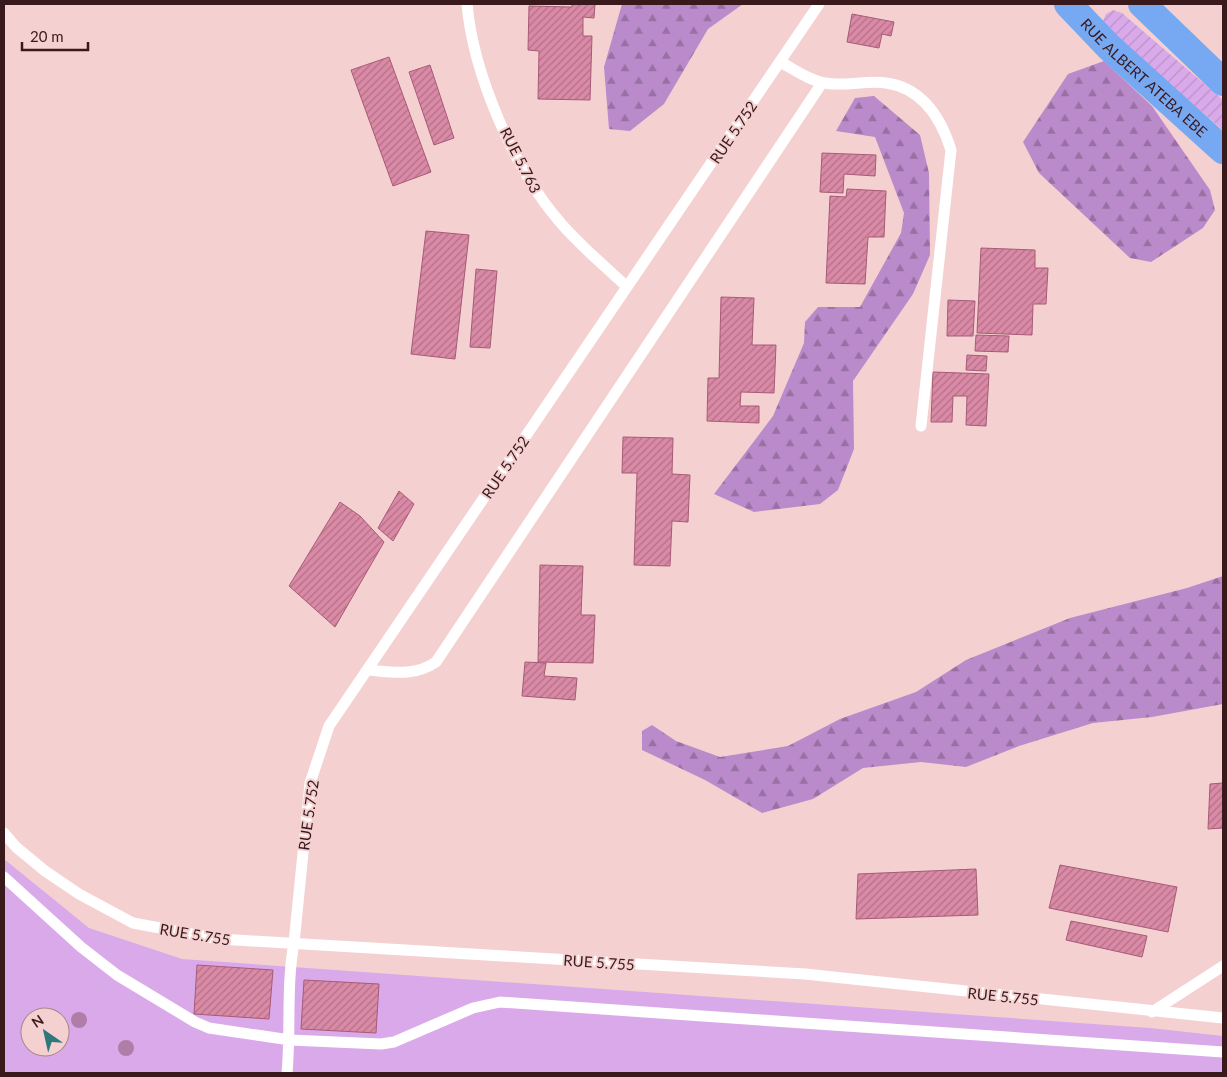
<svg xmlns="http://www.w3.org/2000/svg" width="1227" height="1077" viewBox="0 0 1227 1077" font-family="Lato,sans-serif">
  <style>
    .grass { fill: #daa9e9; fill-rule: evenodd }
    .forest { fill: url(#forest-firs) }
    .garden { fill: url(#garden-furrows) }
    .building { fill: url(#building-hatch); stroke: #a65b76 }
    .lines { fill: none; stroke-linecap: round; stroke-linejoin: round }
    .lane { stroke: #fff; stroke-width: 11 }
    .highway { stroke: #77a9f3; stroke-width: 28 }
    .tree { fill: #af7da8 }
    .labels { text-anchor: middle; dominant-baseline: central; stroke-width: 4; stroke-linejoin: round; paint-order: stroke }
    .street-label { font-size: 15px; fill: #39191b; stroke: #f5d0d0 }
  </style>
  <defs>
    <pattern id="forest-firs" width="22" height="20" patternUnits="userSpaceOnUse" patternTransform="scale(1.25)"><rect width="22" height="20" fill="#bb8acb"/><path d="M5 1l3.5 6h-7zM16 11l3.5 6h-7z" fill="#9970a4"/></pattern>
    <pattern id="garden-furrows" width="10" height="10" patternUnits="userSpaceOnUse" patternTransform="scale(1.25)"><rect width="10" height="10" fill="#daa9e9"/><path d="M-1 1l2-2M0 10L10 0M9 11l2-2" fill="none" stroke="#bc91c7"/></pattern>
    <pattern id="building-hatch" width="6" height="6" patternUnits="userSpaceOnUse" patternTransform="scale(1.25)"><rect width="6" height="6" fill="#da8aa6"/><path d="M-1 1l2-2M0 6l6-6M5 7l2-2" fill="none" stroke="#b27086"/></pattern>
  </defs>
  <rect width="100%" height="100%" fill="#f5d0d0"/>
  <path class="grass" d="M4,859l85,69 93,31 968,69 73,8v37h-1219zM30,1017h30v30h-30z"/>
  <path class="forest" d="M622,4h121l-35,25 -44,75 -34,27 -21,-2 -5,-62z
    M1104,61l48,45 58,84 5,20 -12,18 -52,34 -21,-4 -91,-85 -16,-31 45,-68z
    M874,96l46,39 9,38 1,82 -17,39 -60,87 1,68 -16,41 -18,14 -66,8 -40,-18 59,-78 31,-73 1,-21 13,-15h42l41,-74 3,-20 -29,-76 -39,-6 19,-33z
    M1223,576v128l-71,13 -59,6 -74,23 -53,21 -45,-5 -58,6 -50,31 -51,14 -57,-33 -63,-30v-19l10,-6 24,16 44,16 68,-11 52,-27 76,-27 50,-32 104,-42 117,-30z"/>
  <path class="garden" d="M1113,10l9,3 101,87v30l-115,-98 -5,-11 3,-7z"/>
  <path class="building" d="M572,4h23l-1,14 -11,-1v19h9l-2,64 -52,-1 1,-48 -11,-1 1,-44 43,1z
    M852,14l42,8 -3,14 -9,-2 -3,14 -32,-6z
    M389,57l42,115 -38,14 -42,-116z
    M430,65l24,73 -20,7 -25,-73z
    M822,153l54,2 -1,21 -31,-2 -1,19 -23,-1z
    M847,189l39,2 -2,46h-16l-3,47 -39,-1 4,-87 16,1z
    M426,231l43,4 -14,124 -44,-5z
    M981,248l54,2v18h13l-2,36h-13l-1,31 -55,-2z
    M476,269l21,2 -7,77 -20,-1z
    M721,297l33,1 -2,47h24l-2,48 -33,-1 -1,14h19v17l-52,-2 1,-43h11z
    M948,300l27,1 -2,35h-26z
    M976,335l33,1 -1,16 -33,-1z
    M967,355l20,1 -1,15 -20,-1z
    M933,372l56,2 -3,52 -20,-1 1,-29h-14l-1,26h-21z
    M623,437l50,1 -1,36 18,1 -2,47 -16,-1 -2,45 -36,-1 3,-92h-15z
    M399,491l15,13 -21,37 -15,-13z
    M340,502l20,14 24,26 -49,85 -46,-41z
    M540,565l43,1 -2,49h14l-2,48 -55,-1z
    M525,662l21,1 -2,13 33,2 -2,22 -53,-4z
    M1223,783v45l-15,1 2,-45z
    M1060,865l117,22 -9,45 -119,-24z
    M976,869l2,46 -122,4 2,-45z
    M1071,921l76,15 -5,21 -76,-17z
    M197,965l76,5 -4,49 -75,-5z
    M304,980l75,4 -3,49 -75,-4z"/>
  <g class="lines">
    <path class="lane" d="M467,4c6,69 47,165 92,217 20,24 46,45 68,66
      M780,62c14,7 30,19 45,21 20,4 41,-3 61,0 36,5 55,35 65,67l-30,276
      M368,670c24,2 46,7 68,-8l386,-579
      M4,833l12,14 29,24 34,23 54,29 86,16 586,35 418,44
      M4,877l77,70 36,28 78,47 14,6 81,12 91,4 13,-2 79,-34 27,-6 723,50
      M1152,1012l71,-46
      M287,1073c4,-43 -1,-87 7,-130l16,-160 19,-57 490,-722"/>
    <g class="highway">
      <path id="s1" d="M1068,4l41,43 114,103"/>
      <path d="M1142,4l81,78"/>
    </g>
  </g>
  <g class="tree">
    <circle cx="79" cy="1020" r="8"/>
    <circle cx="126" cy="1048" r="8"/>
  </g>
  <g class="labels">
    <g class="street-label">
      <text stroke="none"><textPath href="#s1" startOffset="106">RUE ALBERT ATEBA EBE</textPath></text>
      <text transform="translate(733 132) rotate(-56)">RUE 5.752</text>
      <text transform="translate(521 160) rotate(63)">RUE 5.763</text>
      <text transform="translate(505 467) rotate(-56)">RUE 5.752</text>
      <text transform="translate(308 815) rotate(-82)">RUE 5.752</text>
      <text transform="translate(195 934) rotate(9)">RUE 5.755</text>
      <text transform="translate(599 962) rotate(4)">RUE 5.755</text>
      <text transform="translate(1003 996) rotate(6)">RUE 5.755</text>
    </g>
  </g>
  <rect width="1227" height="1077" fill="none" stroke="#39191b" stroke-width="10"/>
  <g transform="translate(45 1032) rotate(326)"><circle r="24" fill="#f5d0d0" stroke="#aa8788"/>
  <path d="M0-4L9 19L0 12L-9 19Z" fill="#2e787a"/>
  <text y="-8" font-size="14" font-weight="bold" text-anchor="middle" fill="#39191b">N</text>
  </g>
  <path d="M22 42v8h66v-8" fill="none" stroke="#39191b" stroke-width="2.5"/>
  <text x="30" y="42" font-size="15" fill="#39191b" stroke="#f5d0d0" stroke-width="4" paint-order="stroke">20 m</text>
</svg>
